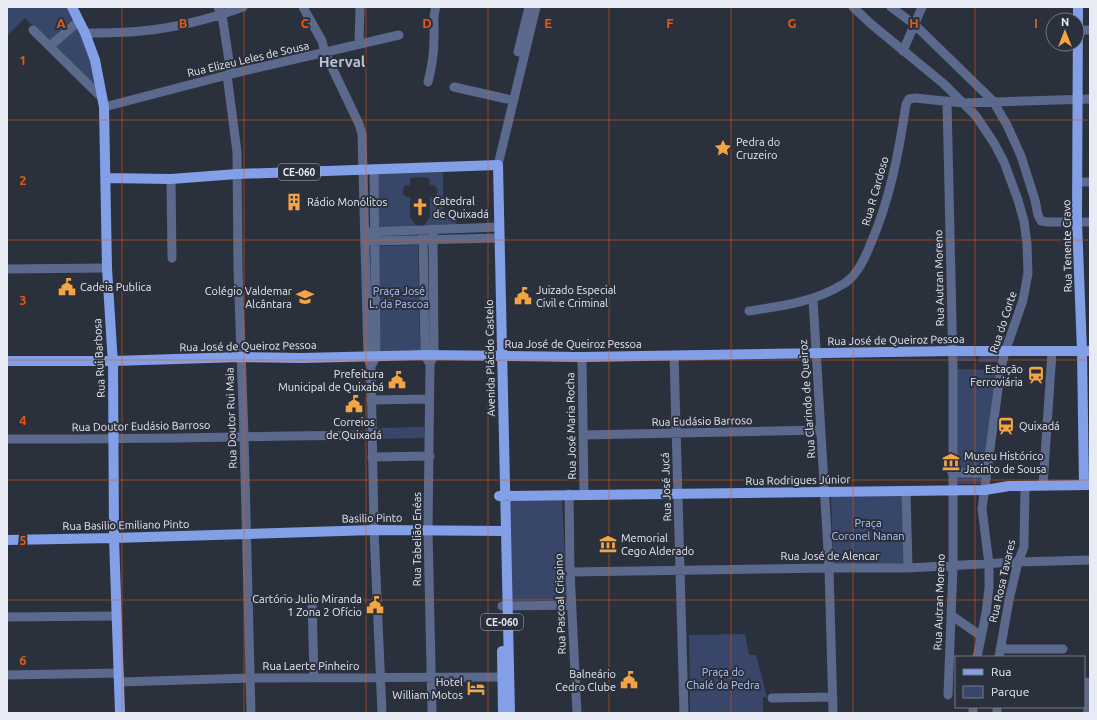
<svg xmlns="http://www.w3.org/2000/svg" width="1097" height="720" viewBox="0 0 1097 720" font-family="Ubuntu,sans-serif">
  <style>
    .green { fill: #384669 }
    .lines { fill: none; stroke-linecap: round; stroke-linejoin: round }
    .minor { stroke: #5a698c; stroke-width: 9 }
    .major { stroke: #829fe7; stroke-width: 10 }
    .grid { fill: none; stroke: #e8590c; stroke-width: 1; stroke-opacity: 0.55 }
    .labels { text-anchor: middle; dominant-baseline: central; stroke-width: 4; stroke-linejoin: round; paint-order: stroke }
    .shield { fill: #2b303d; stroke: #afb3bc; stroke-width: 1 }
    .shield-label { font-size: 10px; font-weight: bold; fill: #e8ebf3 }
    .street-label { font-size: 11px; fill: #e8ebf3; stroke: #2b303d }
    .poi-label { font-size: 11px; fill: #e8ebf3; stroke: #2b303d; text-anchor: start }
    .park-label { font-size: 11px; fill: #afc6fb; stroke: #2b303d }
    .district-label { font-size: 15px; font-weight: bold; fill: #bcc3d2; stroke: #2b303d }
    .grid-label { font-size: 13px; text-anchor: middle; font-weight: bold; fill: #e8590c; stroke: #2b303d; stroke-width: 4; stroke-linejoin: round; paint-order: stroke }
  </style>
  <rect width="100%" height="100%" fill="#2b303d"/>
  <path class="green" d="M7,7h60l8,14 -25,21 -25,-24 -18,18z
    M77,27l14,34 5,25 -40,-40z
    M443,172v44h13v9l-32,1 6,-10v-19h3l4,-3v-6l-4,-3h-3l-1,-7 -13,-1 -6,1v7h-4l-3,3v6l3,3h4v20l7,10 -38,1 -1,-55z
    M418,245l2,105 -40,1 -3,-105z
    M956,355h18v6h-18z
    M979,355h19v7h-19z
    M955,369l42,1 -12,100h-30z
    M424,427l1,11 -51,1v-11z
    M955,476h29v8h-29z
    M902,494l2,70h-71l-2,-69z
    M562,497l5,103 -56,1 -2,-103z
    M745,634l4,21h7l11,42h-4v16h-73l-1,-78z"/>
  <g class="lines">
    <path class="minor" d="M218,7l4,8 9,59
      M303,7l19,34 3,12 34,71 3,10 6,223 3,10 3,163 8,183
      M853,7l18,17 73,60 32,32 18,27 10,19 14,38 6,21 3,23 1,29 -5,27 -18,52 -4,15 -19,142 7,55v24l-3,25 -9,44
      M891,7l24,18 78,76 14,24 14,31 14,44 3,15 3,6 6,1h43
      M33,30l65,64 4,2
      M1078,30h12
      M85,33c18,0 37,0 56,-2 35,-3 69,-12 102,-24
      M359,44l1,-37
      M50,46l29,-25
      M903,51l19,-44
      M518,52l11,-45
      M227,75l10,77 1,117 6,167 7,277
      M428,82c4,-15 6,-29 6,-44 1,-10 -2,-21 2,-31
      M454,87l53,12
      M947,101l6,265v200l-5,129
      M104,107l127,-33 168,-39
      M498,165l38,-158
      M171,179l1,79
      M1078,182h12
      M423,230l2,125 3,6
      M369,232l130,-5
      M370,241l130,-3
      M7,269l100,-1
      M813,299l16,269 4,145
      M749,311c34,-5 66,-9 96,-28 13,-9 20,-25 26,-40 19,-44 28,-91 35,-139l3,-5 6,-1 48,5 127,-4
      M674,355l10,358
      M582,357l2,138
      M373,363l3,-7 -2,-187
      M371,400l58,-1
      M583,435l238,-5
      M7,439c122,1 243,-3 365,-4
      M372,457l58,-1
      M952,473h34
      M1043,485l9,-133
      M906,491l2,77
      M569,494l1,78 7,141
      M570,572l259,-4h79l110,-6 72,-2
      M312,601l2,77
      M502,606l70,-1
      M951,615l30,21
      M7,617l110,-1
      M1000,649h63
      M999,657l10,-57 9,-38 6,-15 1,-61
      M7,675l112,-2
      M119,682l131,-4 259,-1
      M1086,682l2,31
      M772,698l61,-1
      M973,707v6
      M997,707v6
      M432,713l-4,-183 2,-166 4,-9 -1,-126"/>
    <path class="major" d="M72,7l13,26 10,27 9,47 3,161 5,81 1,12 1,177 6,175
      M1078,7l-1,215 5,129 2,134
      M106,178l65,1 66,-5 261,-9 12,548
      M7,361h106l127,-4 62,1 123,-3 157,2 371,-6h137
      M499,496l486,-6 24,-4 81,-1
      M7,540l107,-2 260,-8 132,1
      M502,651l1,60"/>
  </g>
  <path class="grid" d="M122,7v706M244,7v706M366,7v706M488,7v706M609,7v706M731,7v706M853,7v706M975,7v650M7,120h1083M7,240h1083M7,360h1083M7,480h1083M7,600h1083M975,707v6"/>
  <defs>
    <g id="sight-bare" transform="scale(1.38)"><path d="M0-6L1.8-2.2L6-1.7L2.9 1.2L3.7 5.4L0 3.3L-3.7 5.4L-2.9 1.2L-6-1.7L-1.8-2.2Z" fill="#f4a443" stroke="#2b303d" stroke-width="2.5" paint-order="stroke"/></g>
    <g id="building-bare" transform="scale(1.38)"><path d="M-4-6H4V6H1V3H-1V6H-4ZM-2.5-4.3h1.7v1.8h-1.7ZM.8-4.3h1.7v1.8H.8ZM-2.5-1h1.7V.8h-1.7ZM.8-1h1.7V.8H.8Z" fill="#f4a443" stroke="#2b303d" stroke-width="2.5" paint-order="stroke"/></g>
    <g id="church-bare" transform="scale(1.38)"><path d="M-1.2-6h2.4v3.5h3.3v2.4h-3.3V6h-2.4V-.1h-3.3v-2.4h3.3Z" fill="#f4a443" stroke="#2b303d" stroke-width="2.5" paint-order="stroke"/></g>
    <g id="civic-bare" transform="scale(1.38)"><path d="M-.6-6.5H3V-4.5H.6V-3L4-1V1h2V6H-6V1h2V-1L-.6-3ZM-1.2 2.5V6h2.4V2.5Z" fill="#f4a443" stroke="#2b303d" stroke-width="2.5" paint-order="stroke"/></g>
    <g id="school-bare" transform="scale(1.38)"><path d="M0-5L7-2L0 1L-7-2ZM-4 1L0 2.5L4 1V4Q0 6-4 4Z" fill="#f4a443" stroke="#2b303d" stroke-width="2.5" paint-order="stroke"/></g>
    <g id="station-bare" transform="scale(1.38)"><path d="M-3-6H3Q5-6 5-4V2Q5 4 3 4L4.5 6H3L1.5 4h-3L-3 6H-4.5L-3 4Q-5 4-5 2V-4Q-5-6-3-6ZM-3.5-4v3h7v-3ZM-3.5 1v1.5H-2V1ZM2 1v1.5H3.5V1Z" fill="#f4a443" stroke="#2b303d" stroke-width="2.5" paint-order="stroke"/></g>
    <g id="museum-bare" transform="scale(1.38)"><path d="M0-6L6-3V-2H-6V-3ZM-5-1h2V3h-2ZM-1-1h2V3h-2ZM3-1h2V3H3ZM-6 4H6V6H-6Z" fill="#f4a443" stroke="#2b303d" stroke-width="2.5" paint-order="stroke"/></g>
    <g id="hotel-bare" transform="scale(1.38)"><path d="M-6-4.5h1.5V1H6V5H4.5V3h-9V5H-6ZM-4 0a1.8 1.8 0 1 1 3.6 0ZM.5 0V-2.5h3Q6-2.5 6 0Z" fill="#f4a443" stroke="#2b303d" stroke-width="2.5" paint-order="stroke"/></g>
  </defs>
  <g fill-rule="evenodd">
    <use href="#sight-bare" x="723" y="148"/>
    <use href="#building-bare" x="294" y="202"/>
    <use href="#church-bare" x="420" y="207"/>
    <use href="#civic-bare" x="67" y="287"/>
    <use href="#civic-bare" x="523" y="296"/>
    <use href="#school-bare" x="305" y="297"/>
    <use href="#station-bare" x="1036" y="375"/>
    <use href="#civic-bare" x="397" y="380"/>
    <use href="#civic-bare" x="354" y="404"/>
    <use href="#station-bare" x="1006" y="426"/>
    <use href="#museum-bare" x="951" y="462"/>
    <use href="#museum-bare" x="608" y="544"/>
    <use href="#civic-bare" x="375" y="605"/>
    <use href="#civic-bare" x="629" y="680"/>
    <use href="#hotel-bare" x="476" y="688"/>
  </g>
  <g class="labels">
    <g class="shield">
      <rect x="278" y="164" width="42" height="16" rx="3"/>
      <rect x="481" y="614" width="42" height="16" rx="3"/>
    </g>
    <g class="shield-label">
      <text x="299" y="172">CE-060</text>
      <text x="502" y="622">CE-060</text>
    </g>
    <g class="street-label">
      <text transform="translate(248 59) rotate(-13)">Rua Elizeu Leles de Sousa</text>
      <text transform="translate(875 191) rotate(-74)">Rua R Cardoso</text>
      <text transform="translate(1067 246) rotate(-91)">Rua Tenente Cravo</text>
      <text transform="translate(939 278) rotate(-91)">Rua Autran Moreno</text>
      <text transform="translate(1003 322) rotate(-72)">Rua do Corte</text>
      <text transform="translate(896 340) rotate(-1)">Rua José de Queiroz Pessoa</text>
      <text x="573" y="344">Rua José de Queiroz Pessoa</text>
      <text transform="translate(248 346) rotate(-1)">Rua José de Queiroz Pessoa</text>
      <text transform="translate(99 358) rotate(-93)">Rua Rui Barbosa</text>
      <text transform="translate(490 358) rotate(-91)">Avenida Plácido Castelo</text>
      <text transform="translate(807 399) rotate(-94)">Rua Clarindo de Queiroz</text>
      <text transform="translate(231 418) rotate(-92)">Rua Doutor Rui Maia</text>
      <text transform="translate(702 421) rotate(-1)">Rua Eudásio Barroso</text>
      <text transform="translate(141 426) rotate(-1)">Rua Doutor Eudásio Barroso</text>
      <text transform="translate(571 426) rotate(-91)">Rua José Maria Rocha</text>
      <text transform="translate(798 480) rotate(-1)">Rua Rodrigues Júnior</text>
      <text transform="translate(666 487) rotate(-92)">Rua José Jucá</text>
      <text transform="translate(372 518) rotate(-1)">Basilio Pinto</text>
      <text transform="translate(126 525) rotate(-1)">Rua Basilio Emiliano Pinto</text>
      <text transform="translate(417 539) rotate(-90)">Rua Tabelião Enéas</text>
      <text x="830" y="556">Rua José de Alencar</text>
      <text transform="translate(1002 581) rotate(-77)">Rua Rosa Tavares</text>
      <text transform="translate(939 602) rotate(-88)">Rua Autran Moreno</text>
      <text transform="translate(560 604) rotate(-92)">Rua Pascoal Crispino</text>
      <text x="311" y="666">Rua Laerte Pinheiro</text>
    </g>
    <g class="poi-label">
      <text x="736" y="142">Pedra do<tspan x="736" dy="13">Cruzeiro</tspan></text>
      <text x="433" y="201">Catedral<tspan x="433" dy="13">de Quixadá</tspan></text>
      <text x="307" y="202">Rádio Monólitos</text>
      <text x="80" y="287">Cadeia Publica</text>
      <text x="536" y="290">Juizado Especial<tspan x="536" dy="13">Civil e Criminal</tspan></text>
      <text x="292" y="291" text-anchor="end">Colégio Valdemar<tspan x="292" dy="13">Alcântara</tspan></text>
      <text x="1023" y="369" text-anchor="end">Estação<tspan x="1023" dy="13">Ferroviária</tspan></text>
      <text x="384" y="374" text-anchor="end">Prefeitura<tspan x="384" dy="13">Municipal de Quixabá</tspan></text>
      <text x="354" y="422" text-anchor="middle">Correios<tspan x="354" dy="13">de Quixadá</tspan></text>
      <text x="1019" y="426">Quixadá</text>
      <text x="964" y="456">Museu Histórico<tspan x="964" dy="13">Jacinto de Sousa</tspan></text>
      <text x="621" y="538">Memorial<tspan x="621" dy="13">Cego Alderado</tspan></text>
      <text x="362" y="599" text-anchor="end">Cartório Julio Miranda<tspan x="362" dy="13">1 Zona 2 Ofício</tspan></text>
      <text x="616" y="674" text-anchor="end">Balneário<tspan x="616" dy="13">Cedro Clube</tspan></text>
      <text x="463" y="682" text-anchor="end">Hotel<tspan x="463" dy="13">William Motos</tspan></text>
    </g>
    <g class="park-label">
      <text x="399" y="291">Praça José<tspan x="399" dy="13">L. da Pascoa</tspan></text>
      <text x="868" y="523">Praça<tspan x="868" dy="13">Coronel Nanan</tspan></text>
      <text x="723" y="672">Praça do<tspan x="723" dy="13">Chalé da Pedra</tspan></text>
    </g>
    <g class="district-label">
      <text x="342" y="61">Herval</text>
    </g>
  </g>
  <g class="grid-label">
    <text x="61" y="28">A</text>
    <text x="183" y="28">B</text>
    <text x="305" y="28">C</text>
    <text x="427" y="28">D</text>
    <text x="548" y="28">E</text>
    <text x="670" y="28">F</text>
    <text x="792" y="28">G</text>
    <text x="914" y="28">H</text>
    <text x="1036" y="28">I</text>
    <text x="23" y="65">1</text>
    <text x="23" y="185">2</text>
    <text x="23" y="305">3</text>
    <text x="23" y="425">4</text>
    <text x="23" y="545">5</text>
    <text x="23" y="665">6</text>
  </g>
  <rect width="1097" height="720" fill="none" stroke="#e8ebf3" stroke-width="16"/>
  <rect x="955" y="656" width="130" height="52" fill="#2b303d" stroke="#777b86"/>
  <rect x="963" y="669" width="20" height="6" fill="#829fe7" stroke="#777b86"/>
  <text x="991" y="676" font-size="12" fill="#e8ebf3">Rua</text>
  <rect x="963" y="686" width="20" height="12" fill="#384669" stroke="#777b86"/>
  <text x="991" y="696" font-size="12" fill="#e8ebf3">Parque</text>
  <g transform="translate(1065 32)"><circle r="19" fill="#2b303d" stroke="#777b86"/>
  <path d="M0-3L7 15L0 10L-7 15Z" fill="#f4a443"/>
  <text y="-6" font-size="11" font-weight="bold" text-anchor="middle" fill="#e8ebf3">N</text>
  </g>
</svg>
